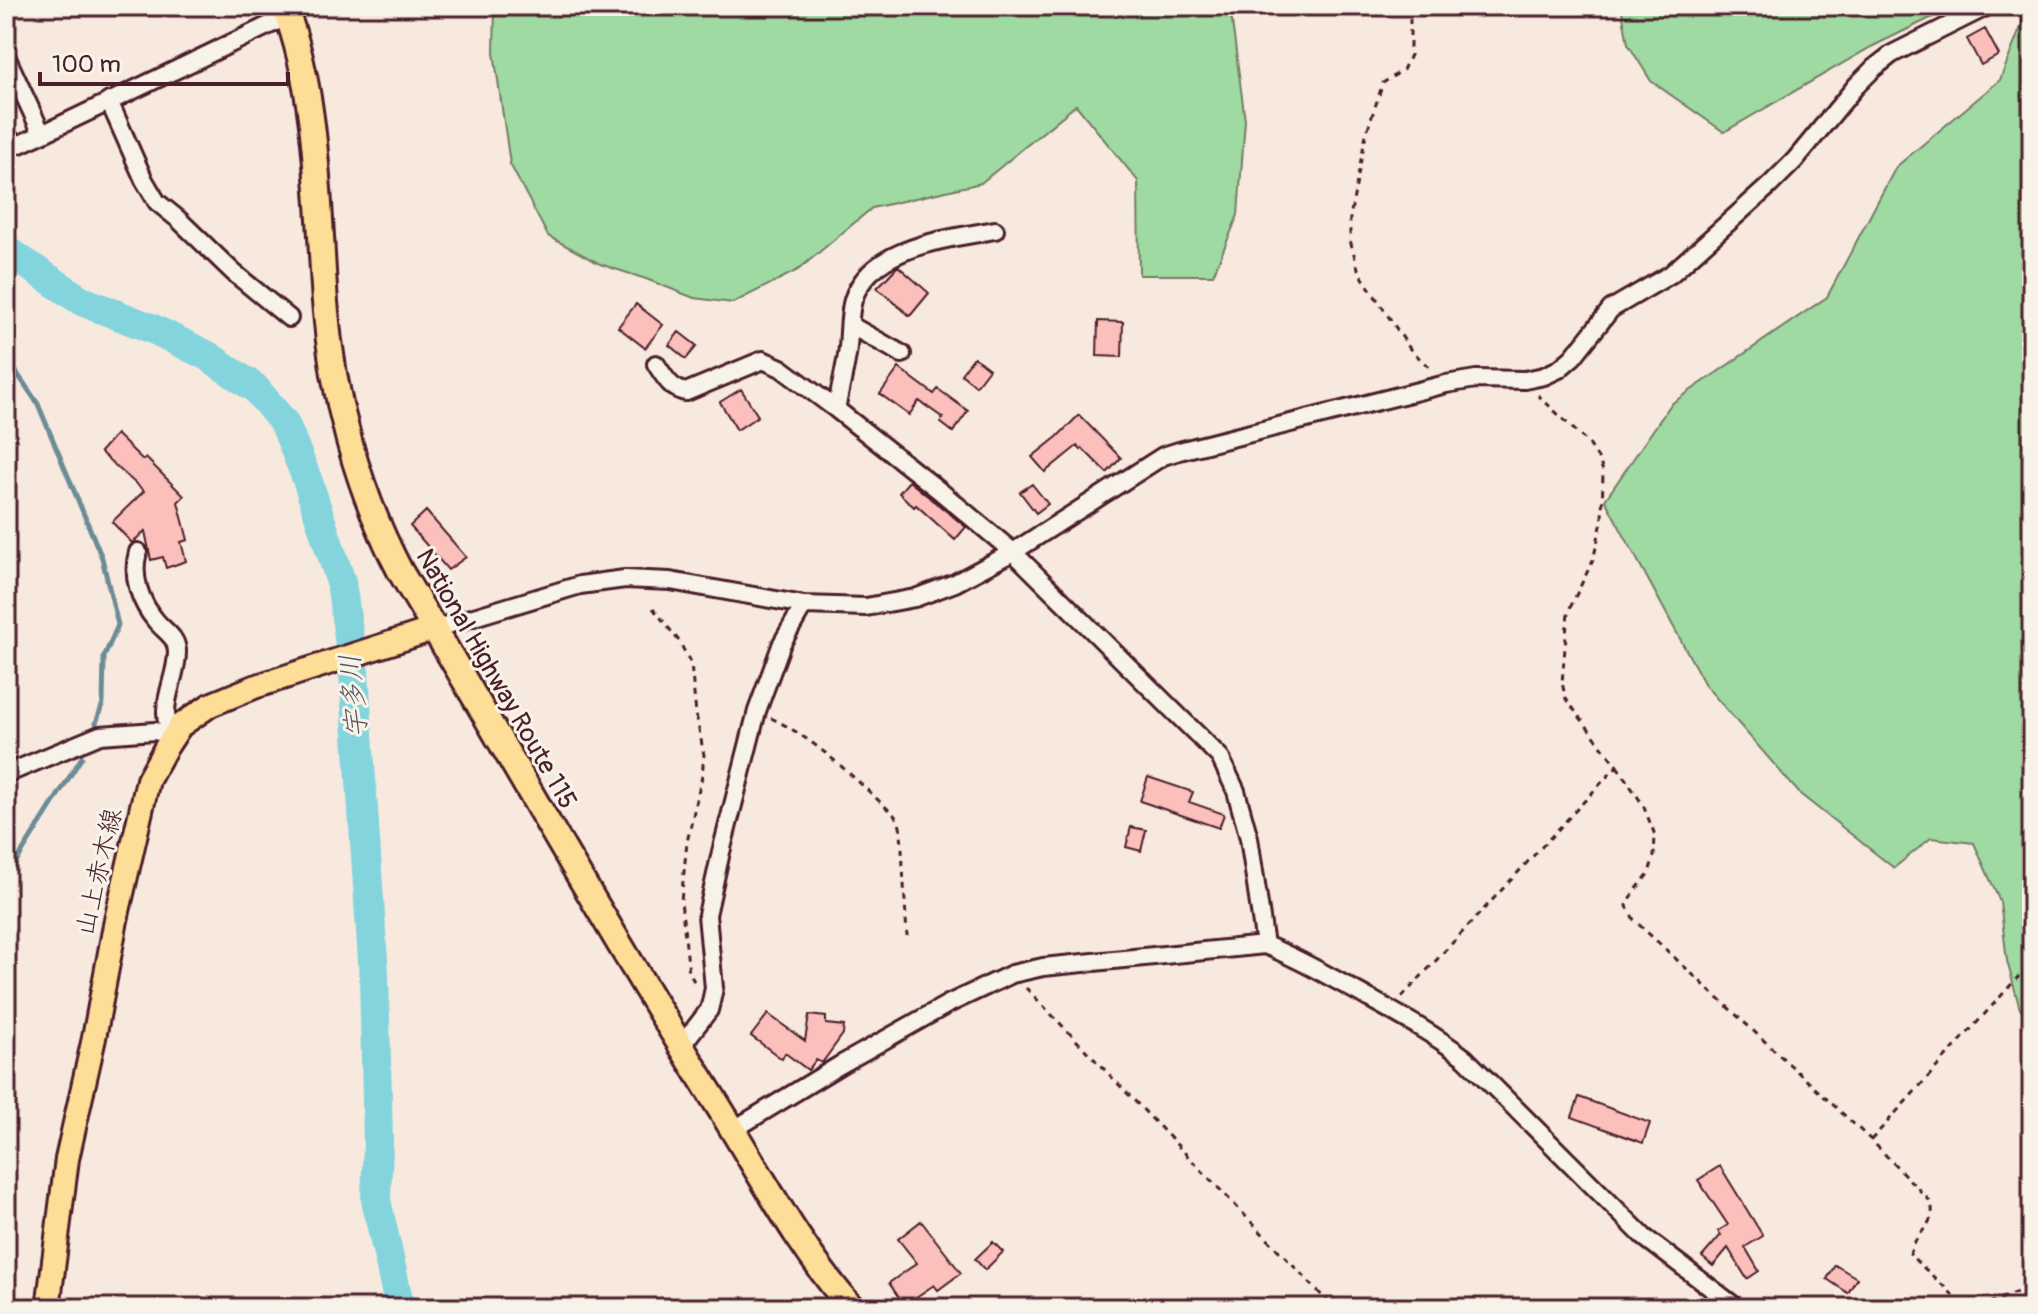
<svg xmlns="http://www.w3.org/2000/svg" width="2038" height="1314" viewBox="0 0 2038 1314" font-family="Pangolin,'Klee One',sans-serif">
  <style>
    .green { fill: #9edaa1; stroke: #747c66; stroke-width: 2 }
    .lines { fill: none; stroke-linecap: round; stroke-linejoin: round }
    .stream { stroke: #6c8c95; stroke-width: 5 }
    .river { stroke: #83d4dc; stroke-width: 30 }
    .building { fill: #fbbfbc; stroke: #4a1f2b; stroke-width: 2 }
    .minor-casing { stroke: #4a1f2b; stroke-width: 22 }
    .major-casing { stroke: #4a1f2b; stroke-width: 28 }
    .highway-casing { stroke: #4a1f2b; stroke-width: 30 }
    .path { stroke: #4a1f2b; stroke-width: 3; stroke-dasharray: 6 6; stroke-linecap: butt }
    .minor { stroke: #f7f3e8; stroke-width: 16 }
    .major { stroke: #fedd96; stroke-width: 22 }
    .highway { stroke: #fedd96; stroke-width: 24 }
    .labels { text-anchor: middle; dominant-baseline: central; stroke-width: 6; stroke-linejoin: round; paint-order: stroke }
    .street-label { font-size: 26px; fill: #4a1f2b; stroke: #f7f3e8 }
    .water-label { font-size: 28px; font-style: italic; fill: #5b5560; stroke: #f7f3e8 }
  </style>
  <rect width="100%" height="100%" fill="#f8e9df"/>
  <filter id="ink" filterUnits="userSpaceOnUse"><feTurbulence type="fractalNoise" baseFrequency=".0125" numOctaves="2"/><feDisplacementMap in="SourceGraphic" scale="16" xChannelSelector="R" yChannelSelector="G"/><feConvolveMatrix kernelMatrix="1 2 1 2 8 2 1 2 1" color-interpolation-filters="sRGB"/></filter>
  <g filter="url(#ink)">
    <path class="green" d="M495,6h735l15,114 -7,95 -25,60h-74l-1,-94 -62,-76 -95,78 -109,25 -74,62 -65,33 -39,-5 -48,-19 -46,-15 -52,-28 -38,-72 -16,-111z
      M1621,6h334l-84,41 -147,85 -73,-51 -23,-37z
      M2022,6h10v1014l-12,-11 -13,-48 -7,-59 -26,-59 -43,-5 -37,30 -94,-74 -95,-109 -100,-185 66,-96 156,-107 69,-130 104,-87 22,-56z"/>
    <g class="lines">
      <path class="stream" d="M6,357l32,47 64,154 16,67 -14,32 -1,46 -7,20
        M6,878l76,-121"/>
      <path class="river" d="M6,250l76,51 71,28 55,27 47,32 30,36 22,55 34,103 13,91 20,304 4,165 -2,58 24,108"/>
    </g>
    <path class="building" d="M1985,29l14,26 -18,10 -14,-26z
      M898,266l31,27 -19,23 -33,-28z
      M636,304l27,21 -18,23 -27,-21z
      M1098,321l25,1 -1,35 -25,-1z
      M679,332l18,14 -11,13 -17,-14z
      M974,357l15,12 -13,17 -15,-12z
      M899,368l35,26 4,-5 30,22 -15,21 -13,-10 3,-4 -24,-17 -10,14 -29,-21z
      M741,389l17,27 -21,14 -17,-28z
      M1079,415l42,43 -14,15 -25,-25 -1,2 -4,-4 -32,26 -13,-15 25,-20z
      M116,434l27,26 3,-2 38,38 -6,6 10,38 -7,2 5,19 -20,7 -3,-11 -12,3 -6,-29 -13,12 -20,-21 32,-31 -44,-39z
      M909,481l57,46 -11,13 -39,-35 -2,2 -15,-14z
      M1032,484l16,20 -12,9 -16,-21z
      M426,511l40,46 -18,13 -38,-44z
      M1148,777l45,15 -4,10 35,12 -5,14 -79,-27z
      M1131,827l15,3 -5,21 -15,-4z
      M768,1014l37,27 4,-26 17,2v7l18,2 -1,8 -21,29 -6,-3 -8,10 -23,-17 -3,6 -31,-23z
      M1579,1097l71,26 -7,20 -71,-26z
      M1720,1166l43,70 -18,11 14,24 -12,8 -19,-31 -15,18 -11,-9 19,-22 -3,-4 10,-6 -30,-45z
      M921,1221l40,52 -23,17 -4,-5 -30,20 -15,-22 28,-20 -19,-24z
      M993,1242l10,10 -18,18 -10,-11z
      M1835,1265l22,13 -9,15 -21,-14z"/>
    <g class="lines">
      <g class="minor-casing">
        <path id="minor" d="M6,56l36,78
          M109,101l35,79 13,22 21,17 55,53 56,46
          M6,139l14,5 22,-10 246,-118
          M995,230c-47,9 -125,16 -142,70 -5,17 -3,37 -6,55 -3,18 -7,36 -11,54l105,83 72,60 207,205 16,34 13,47 16,107
          M850,325l52,29
          M656,364c8,12 15,26 30,28l77,-32 18,8 55,41
          M138,552c-7,24 2,50 18,69 9,11 20,15 21,30 1,28 -23,60 -3,85
          M434,629l146,-44 45,-6 45,2 134,24
          M6,774l94,-39 55,-4 19,5
          M681,1046l28,-36 2,-8 3,-14 -7,-73 14,-63 36,-141 25,-68 22,-38 62,2 49,-9 40,-15 58,-31 150,-96 16,-5 267,-67 30,-5 49,1 19,-4 15,-7 14,-12 38,-48 60,-35 99,-89 25,-25 61,-74 18,-18 18,-14 96,-48
          M733,1130l107,-65 108,-61 64,-30 31,-7 222,-22c35,14 67,33 100,51 34,19 69,38 100,62l179,179 93,71"/>
      </g>
      <g class="major-casing">
        <path id="major" d="M48,1308l19,-149 27,-121 22,-118 32,-140 17,-31 15,-23 30,-21 44,-18 180,-58"/>
      </g>
      <g class="highway-casing">
        <path id="highway" d="M284,6c35,89 34,201 41,296 7,93 32,187 75,269 105,175 204,353 312,525 45,71 84,149 140,212"/>
      </g>
      <path class="path" d="M1410,6v49l-7,15 -20,13 -17,51 -16,83v23l9,32 51,77 22,21
        M653,608l26,33 12,23 5,50 8,41 -2,21 -15,66 -6,59 8,72 8,13
        M771,718c45,21 88,64 124,98l4,6 2,10 6,104
        M1617,766l26,39 12,30 -1,21 -5,17 -20,26 -2,7 7,14 237,220 59,61c10,23 -18,33 -20,54l41,38 10,15
        M1026,988l308,320
        M1402,997l215,-231 -51,-67 -4,-16 6,-71 25,-52 9,-38 1,-51 -5,-13 -9,-14 -51,-49
        M1871,1140l148,-164
        M1978,1308l39,-16 10,-8 5,-16"/>
      <use href="#minor" class="minor"/>
      <use href="#major" class="major"/>
      <use href="#highway" class="highway"/>
    </g>
  </g>
  <g class="labels">
    <g class="street-label">
      <text transform="translate(496 679) rotate(60)">National Highway Route 115</text>
      <text transform="translate(99 872) rotate(-77)">山上赤木線</text>
    </g>
    <g class="water-label">
      <text transform="translate(354 696) rotate(-95)">宇多川</text>
    </g>
  </g>
  <rect width="2038" height="1314" fill="none" stroke="#f7f3e8" stroke-width="32"/>
  <rect x="16" y="16" width="2006" height="1282" fill="none" stroke="#4a1f2b" stroke-width="3" filter="url(#ink)"/>
  <path d="M40 72v12h248v-12" fill="none" stroke="#4a1f2b" stroke-width="4"/>
  <text x="52" y="72" font-size="24" fill="#4a1f2b" stroke="#f7f3e8" stroke-width="6" paint-order="stroke">100 m</text>
</svg>
